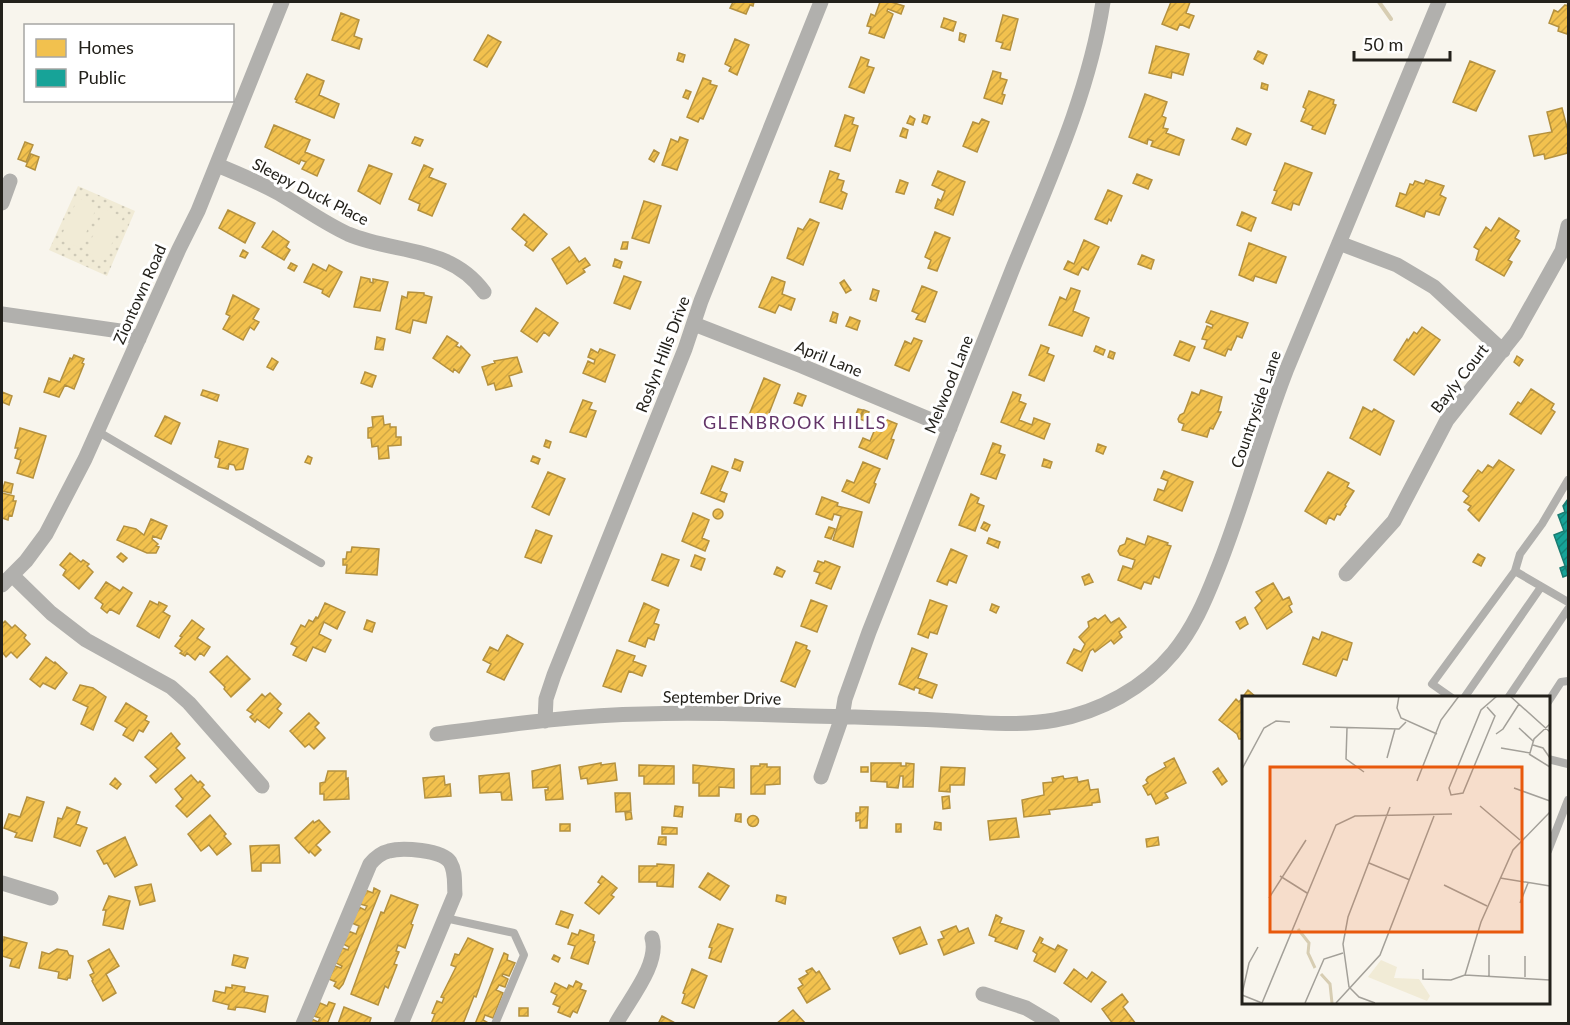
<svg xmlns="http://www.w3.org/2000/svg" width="1570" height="1025" viewBox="0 0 1570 1025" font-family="Lato,sans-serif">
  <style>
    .park { fill: url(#park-dots) }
    .garden { fill: #f1ebd6 }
    .homes { fill: url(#homes-hatch); stroke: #b4913f; stroke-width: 1.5 }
    .public { fill: url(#public-hatch); stroke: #1b7c72; stroke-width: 1.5 }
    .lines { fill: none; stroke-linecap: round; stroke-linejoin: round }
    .stream { stroke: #d7cdb2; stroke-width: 4 }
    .service { stroke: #b1b0ad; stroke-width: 8 }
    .minor { stroke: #b1b0ad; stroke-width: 15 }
    .labels { text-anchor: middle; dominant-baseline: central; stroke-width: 6; stroke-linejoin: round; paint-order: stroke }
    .street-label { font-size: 16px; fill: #23211b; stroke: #fff }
    .neighbourhood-label { font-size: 18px; letter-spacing: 1.5px; fill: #633568; stroke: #fff }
    .inset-river { fill: none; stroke: #d7cdb2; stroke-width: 3 }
    .inset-road { fill: none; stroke: #a3a099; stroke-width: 1.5 }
    .view { fill: #e8590c; fill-opacity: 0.15; stroke: #e8590c; stroke-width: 3 }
    .inset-edge { fill: none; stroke: #23211b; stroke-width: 3 }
  </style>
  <defs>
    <pattern id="park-dots" width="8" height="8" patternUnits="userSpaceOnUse" patternTransform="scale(1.5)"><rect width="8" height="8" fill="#f1ebd6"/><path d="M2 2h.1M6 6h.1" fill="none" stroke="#cec9b7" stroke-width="1.8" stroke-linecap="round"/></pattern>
    <pattern id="homes-hatch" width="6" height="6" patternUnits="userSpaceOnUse" patternTransform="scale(1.5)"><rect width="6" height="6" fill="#f2c14e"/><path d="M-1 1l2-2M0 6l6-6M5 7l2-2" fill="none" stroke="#cfa644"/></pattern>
    <pattern id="public-hatch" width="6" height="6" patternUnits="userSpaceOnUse" patternTransform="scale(1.5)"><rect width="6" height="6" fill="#17a398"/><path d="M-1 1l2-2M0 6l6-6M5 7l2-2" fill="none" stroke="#14847b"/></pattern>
  </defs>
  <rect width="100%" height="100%" fill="#f8f5ed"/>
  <path class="park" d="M78,186l57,25 -28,65 -58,-26z"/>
  <path class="garden" d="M78,198l19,8 -17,42 -20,-9z
    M104,209l19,8 -18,43 -19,-8z"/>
  <path class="homes" d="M733,2h21l-1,4 -3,-1 -4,9 -16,-6z
    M880,2h11l13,4 -3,8 -13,-5 -1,2 6,3 -9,24 -15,-5 2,-6 -4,-1 4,-12 4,2z
    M1171,2h19l-4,11 8,3 -5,12 -9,-4 -3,6 -15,-6z
    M1568,2v28l-1,4 -9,-3 1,-4 -10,-4 5,-13 4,2 7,-7 2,1z
    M341,13l18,7 -5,16 8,3 -3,10 -27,-9z
    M1003,15l15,4 -8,31 -9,-2 2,-5 -7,-2z
    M944,18l12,4 -3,9 -12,-4z
    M960,33l6,2 -2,7 -5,-2z
    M488,35l13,7 -14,25 -13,-7z
    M735,39l14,6 -12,30 -8,-4 2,-4 -6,-3z
    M1156,46l33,8 -6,21 -11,-3 -1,6 -22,-5z
    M1258,51l9,4 -4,9 -9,-5z
    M679,53l6,2 -2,7 -6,-2z
    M861,57l8,3 -2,6 7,2 -10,25 -15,-6z
    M1470,61l25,10 -19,40 -23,-9z
    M993,71l8,2 -1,5 7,2 -5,14 3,1 -3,9 -18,-6z
    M307,74l17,7 -5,14 20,9 -5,14 -38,-16 1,-2 -2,-1z
    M703,78l8,3 -1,3 7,2 -14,33 -3,-1 -2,4 -11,-5z
    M1262,83l6,2 -1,5 -6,-2z
    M686,90l5,2 -3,7 -5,-2z
    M1309,91l25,9 -1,4 3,1 -11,29 -13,-5 1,-3 -12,-5 5,-12 -3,-2z
    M1145,94l22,8 -5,14 4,2 -3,10 5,1 -2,4 18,7 -5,15 -28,-9 2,-5 -5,-2 -1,5 -18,-7z
    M1562,108l6,23v17h-1l1,5 -23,6 -1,-5 -10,2 -5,-20 23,-4 -5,-20z
    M845,115l9,3 -2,6 6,2 -8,25 -15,-5z
    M924,115l6,2 -3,7 -5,-2z
    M910,116l5,3 -2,6 -6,-2z
    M982,119l7,3 -12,30 -14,-6 10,-24 6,2z
    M274,125l36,15 -5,12 19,8 -7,16 -15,-7 4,-7 -5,-2 -2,4 -34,-17z
    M903,128l5,2 -2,8 -6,-2z
    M1237,128l14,6 -5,11 -14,-6z
    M415,137l8,3 -3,6 -8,-3z
    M680,137l8,3 -11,30 -15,-5 9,-26 7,3z
    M25,142l8,3 -7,17 -8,-3z
    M654,150l5,3 -5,9 -5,-3z
    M31,154l8,3 -4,13 -9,-4z
    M1285,163l27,10 -13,32 -6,-2 -2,7 -19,-7 5,-12 -3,-1z
    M369,165l23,9 -12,30 -22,-13z
    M424,165l9,4 -4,8 17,7 -14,32 -14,-6 2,-6 -11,-5z
    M830,171l9,3 -2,5 7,2 -3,10 6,3 -5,15 -22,-7z
    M938,171l27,11 -12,33 -18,-7 3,-9 3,2 4,-10 -13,-6z
    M1137,174l15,6 -4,9 -15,-6z
    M900,180l8,3 -4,11 -8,-2z
    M1426,180l18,6 -4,9 6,3 -7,17 -13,-4 -2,6 -28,-11 4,-13 6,2 4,-11 3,1 2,-4 9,3z
    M1108,190l14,6 -11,25 -2,-2 -2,5 -12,-5z
    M644,201l17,5 -12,37 -17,-5z
    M228,210l27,13 -10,20 -26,-15z
    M1242,212l14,6 -5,13 -14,-6z
    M524,214l23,20 -14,17 -8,-6 2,-3 -15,-13z
    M1499,218l20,13 -4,7 5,3 -12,19 4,2 -8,14 -28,-16 3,-10 -5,-3 12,-20 5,4z
    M810,219l9,4 -16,42 -16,-7 11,-30 5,2z
    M273,231l16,11 -3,5 4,3 -6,10 -22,-13z
    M935,232l15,6 -13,33 -9,-3 3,-8 -6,-3z
    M1084,240l15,7 -11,23 -6,-3 -4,8 -14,-6 4,-8 6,3z
    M623,242h5l-1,7h-6z
    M1249,243l37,14 -10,26 -21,-7 -2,5 -14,-6z
    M569,247l10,15 6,-4 5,7 -7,4 2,3 -18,12 -15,-25z
    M243,250l5,3 -3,5 -5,-2z
    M1142,255l12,5 -3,9 -13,-5z
    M615,259l7,3 -2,6 -7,-2z
    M291,263l6,3 -3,5 -6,-3z
    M313,264l13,7 3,-6 13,7 -13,25 -7,-4 1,-3 -19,-8z
    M624,276l17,6 -11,27 -16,-6z
    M361,277l9,2v3l3,1v-4l15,3 -8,29 -26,-4z
    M772,277l13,5 -3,12 13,5 -4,11 -12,-5 -4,8 -16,-6z
    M844,280l7,10 -5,3 -6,-10z
    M922,286l15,6 -12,30 -9,-3 3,-5 -7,-3z
    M1071,288l9,3 -7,20 16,7 -7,18 -33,-11 11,-28 6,3z
    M873,289l6,2 -3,10 -6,-2z
    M408,292l16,1v2l8,2 -6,26 -13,-3 -3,13 -14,-4 6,-33 5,2z
    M233,295l26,14 -6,10 6,3 -5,8 -4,-3 -7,13 -20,-11 7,-13 -4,-2z
    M536,308l22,15 -9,13 -5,-4 -7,10 -16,-11z
    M1211,311l37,12 -6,15 -5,-2 -6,14 -3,-1 -3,7 -21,-8 3,-8 -5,-1 5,-13 5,2 1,-3 -7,-3z
    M833,312l5,2 -2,9 -6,-2z
    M850,317l10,4 -3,9 -11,-4z
    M1422,327l18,13 -26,35 -20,-15 13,-21 1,2 6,-9 3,2z
    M447,336l11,7 -2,3 4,2 1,-2 9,9 -11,18 -5,-4 -1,3 -20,-14z
    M377,337l8,2 -2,11 -8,-1z
    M914,338l8,3 -13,30 -14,-6 10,-24 6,3z
    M1180,341l15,6 -6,14 -15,-6z
    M1041,345l8,3 -2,5 7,3 -10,25 -15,-6z
    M1096,346l9,4 -2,5 -9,-4z
    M591,349l7,4 2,-4 15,6 -10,27 -22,-9 5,-12 6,3 1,-4 -7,-3z
    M1110,351l5,2 -2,6 -5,-2z
    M74,355l10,4 -2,4 2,1 -10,25 -9,-4 -6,12 -15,-5 5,-14 11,4 10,-24 2,1z
    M1517,356l6,4 -4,6 -5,-4z
    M517,357l5,15 -13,4 3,10 -16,4 -2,-7 -6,2 -6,-18 13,-4 -1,-2z
    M272,358l6,4 -5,8 -6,-3z
    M365,372l11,4 -4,11 -11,-4z
    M764,378l16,7 -14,36 -17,-6z
    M1531,389l23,15 -3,5 4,3 -14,22 -31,-20 8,-12 3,2z
    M203,390l16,5 -2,6 -16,-6z
    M1201,390l21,7 -4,15h3l-8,17 -3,-1 -3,9 -25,-7 2,-6 -5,-2 -1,-3 2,-4 4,-2 8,-21 7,3z
    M2,392l10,4 -3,9 -7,-3z
    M1013,392l8,3 -2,6 7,3 -7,16 13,5 2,-7 16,6 -6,15 -43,-17z
    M798,393l8,3 -4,10 -8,-3z
    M583,400l9,3 -3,6 7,2 -10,26 -16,-5z
    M1363,407l9,5 2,-3 20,12 -14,34 -30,-17z
    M858,409l5,1 -4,9 -4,-2z
    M864,410l5,2 -4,9 -5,-2z
    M165,416l15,7 -9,21 -16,-8z
    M383,416l1,9 6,-1v3h6v10h5v8l-13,1 1,12 -10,1 -1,-13 -6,1 -1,-9h-3v-10l5,-1 -1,-10z
    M880,417l17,7 -6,15 3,1 -7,19 -28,-12 4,-9 7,3z
    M20,428l26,8 -13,42 -16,-5 4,-13 -6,-2 3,-10h-3z
    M546,440l5,2 -2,6 -5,-2z
    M219,441l29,8 -5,20 -7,1 -2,-5 -5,-1 -1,5 -10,-2 2,-8 -5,-2z
    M993,443l8,3 -2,7 6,2 -9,24 -15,-5z
    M1098,444l8,3 -3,7 -7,-3z
    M308,456l4,2 -2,6 -5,-2z
    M533,456l7,3 -2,5 -7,-3z
    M735,459l8,3 -3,9 -8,-3z
    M1044,459l8,3 -2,6 -8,-2z
    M1499,460l15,10 -35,51 -11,-11 3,-4 -7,-4 5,-6 -6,-5 15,-21 4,3 6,-8 5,3z
    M863,462l17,7 -6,14 2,1 -7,19 -27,-12 5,-11 7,3z
    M712,466l16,6 -8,19 7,3 -3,8 -23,-9z
    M1164,471l29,11 -11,29 -28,-11 4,-11 6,2 4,-10 -7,-3z
    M548,472l17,7 -16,36 -17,-8z
    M1328,472l21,11 -2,4 7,4 -9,14 1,1 -6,9 -3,-1 -3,6 -5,-3 -3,7 -21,-13z
    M5,482l8,2 -2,9 -9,-2z
    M2,493l12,3 -1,5h3l-4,15 -3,-1 -1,5 -6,-2z
    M971,494l8,4 -2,5 7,3 -9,25 -16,-6z
    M822,497l16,6 -1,3 25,6 -9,35 -20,-7 8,-24 -7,-2 -2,6 -16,-6z
    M713 514a5 5 0 1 1 10 0a5 5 0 1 1-10 0Z
    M693,513l16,7 -7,18 7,3 -4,10 -23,-10z
    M151,519l16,7 -6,13 -8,-3 -1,3 6,5 -2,2 3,1 -3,6h-9l-30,-13 7,-14 12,3 8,6z
    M984,522l6,3 -3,6 -6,-3z
    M829,527l6,2 -4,10 -6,-2z
    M536,530l16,6 -11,27 -16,-6z
    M1148,536l20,7 -1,2 4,1 -12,32 -5,-2 -3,8 -7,-2 -3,7 -23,-9 5,-14 9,3 3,-9 -15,-5 -2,-4 2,-5 5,-2 2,-6 18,7z
    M989,538l11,4 -2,6 -11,-5z
    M352,547l27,2 -2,26 -31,-2 1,-8h-4v-6h3l1,-7h4z
    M951,549l16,7 -11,27 -7,-3 -2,5 -10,-4z
    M70,553l11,9 2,-2 6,4 -2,2 6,6 -14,17 -16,-14 3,-5 -6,-5z
    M121,553l6,5 -4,4 -6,-5z
    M662,554l17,6 -11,26 -16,-6z
    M1478,554l7,4 -4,8 -8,-4z
    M695,555l10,4 -4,11 -10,-4z
    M818,561l6,2 1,-2 15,6 -9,22 -15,-6 4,-10 -6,-2z
    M777,567l8,4 -3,6 -8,-3z
    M1089,574l4,8 -8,3 -3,-8z
    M106,582l14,9 3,-4 9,6 -13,21 -9,-5 -3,4 -6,-5 2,-4 -8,-6z
    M1273,583l10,17 6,-3 3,7 -3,2 3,6 -25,17 -12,-21 7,-7 -6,-9z
    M811,600l16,6 -10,26 -16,-6z
    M930,600l17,6 -10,28 -7,-2 -2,6 -10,-4z
    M150,601l8,4 1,-3 8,4 -4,6 7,4 -11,22 -22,-12z
    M325,603l20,9 -8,17 -13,-7 -5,12 12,6 -6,12 -12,-5 -7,14 -13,-6 4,-8 -6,-3 10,-19 4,2 4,-7 4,2 3,-5 2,1z
    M644,603l15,7 -5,13 5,2 -5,15 -6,-2 -3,9 -16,-6z
    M992,604l7,3 -3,6 -6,-3z
    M1105,615l6,8 8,-5 7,9 -7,5 3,5 -8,7 -3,-4 -16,12 -2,-3 -3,2 -8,20 -15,-8 7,-14 7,3 4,-8 -6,-7 10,-10 -1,-5 7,-4 3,2z
    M1245,617l3,7 -8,5 -4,-7z
    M192,620l12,9 -7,9 13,9 -6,9 -4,-3 -5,7 -8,-7 -2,3 -5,-3 2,-2 -7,-5 7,-9 -2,-1z
    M367,620l8,3 -3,9 -8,-3z
    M5,621l7,7 3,-3 11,10 -2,3 6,6 -13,14 -6,-6 -5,5 -4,-5v-28z
    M1322,632l30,11 -5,17 -4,-1 -7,17 -33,-12 10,-27 6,3z
    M507,635l16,9 -19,36 -17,-8 4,-8 -8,-4 7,-13 8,4z
    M796,642l11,4 -1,3 4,2 -15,36 -14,-6z
    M912,648l15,6 -9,24 19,7 -5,13 -13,-5 1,-4 -5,-2 -1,3 -15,-6z
    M617,650l18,6 -2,5 13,5 -4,10 -13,-5 -8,21 -18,-6z
    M227,656l23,23 -19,18 -7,-8 1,-2 -15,-15z
    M46,657l8,6 1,-1 12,11 -12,16 -12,-6 -3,4 -10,-8z
    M80,685l13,3 13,9 -13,33 -12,-6 7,-17 -15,-7z
    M1248,690l9,8h-14v41h-4l-2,-5 -18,-14 17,-21 3,3z
    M270,693l11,11 -4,5 5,4 -13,15 -12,-9 -2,3 -5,-5 3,-3 -6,-4 15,-16 3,3z
    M126,703l21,13 -2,4 4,2 -6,10 -4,-2 -6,11 -10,-6 4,-7 -12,-7z
    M309,713l10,10 -4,4 10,11 -11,11 -5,-5 -4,3 -15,-16z
    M171,733l9,11 -4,4 9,10 -29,25 -6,-7 8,-7 -13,-12z
    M1174,758l12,25 -21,10 3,5 -12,6 -5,-10 -3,1 -5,-9 5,-3 -2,-3 2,-3 18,-10 -2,-4z
    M601,763v2l14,-2 2,17 -29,4 -1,-6 -6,1 -2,-12z
    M871,763h30v3h5v-3l8,1 -1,23h-10v-11h-3l-2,12 -11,-1v-5l-16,-1z
    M760,764h7v3h13v17l-15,1v9h-14v-28h9z
    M560,765l3,34 -17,1 -1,-10h3v-3l-15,1 -1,-17z
    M639,765l35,1v18h-30v-8h-5z
    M693,765l41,4v19l-15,-1v9h-20v-13h-6z
    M861,767h7v5h-7z
    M941,767l24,1 -1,17h-14v7l-11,-1z
    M1218,768l9,13 -5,4 -9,-13z
    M328,771h18v8l2,-1 1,21 -25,1v-6h-4v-11l5,-1z
    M509,773l3,27h-10l-1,-8 -21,1 -1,-17z
    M191,775l7,8 2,-2 4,4 -2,2 8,9 -23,21 -11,-11 7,-7 -8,-10z
    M444,776l1,9 5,-1 1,12 -26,2 -2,-20z
    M1063,776l1,3 13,-2 1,5 10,-2 2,10 8,-1 2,13 -8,1v2l-43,5 1,4 -26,3 -2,-17 22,-5 -1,-12 10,-1 -1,-4z
    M115,778l6,6 -4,5 -7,-5z
    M615,793h15l1,18 -15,1z
    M949,796l1,12 -7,1 -1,-12z
    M27,797l17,5 -12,39 -17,-4 2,-4 -13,-5 5,-14 11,3z
    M675,806l8,1 -1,10 -8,-1z
    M67,807l13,5 -4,12 11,4 -7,18 -26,-9 4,-19 4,1z
    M860,807h8l-1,21h-7v-8l-4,1v-8h4z
    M625,812h6l1,7 -6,1z
    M736,814h5v8l-6,-1z
    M210,815l16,19 -2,2 7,8 -14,11 -8,-10 -8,6 -13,-17z
    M747.5 821a5.5 5.5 0 1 1 11 0a5.5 5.5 0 1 1-11 0Z
    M1016,818l3,19 -29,3 -2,-19z
    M319,820l11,12 -14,13 5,5 -6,6 -5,-5 -1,2 -14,-15 18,-17 1,2z
    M935,822l6,1v7l-7,-1z
    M560,824h10v7h-10z
    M896,824h5v8h-5z
    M662,827l15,1v6h-15z
    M125,837l12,28 -22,12 -8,-14 -3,1 -7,-13z
    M659,837h7v8l-8,-1z
    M1158,837l1,8 -12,2 -1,-8z
    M279,845l1,18h-19v8h-9l-2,-25z
    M657,864l17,1 -1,22 -16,-1v-4h-18v-16h18z
    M708,873l21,13 -9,14 -21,-13z
    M602,876l15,12 -6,7 3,2 -15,17 -14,-11 16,-19 -3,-2z
    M151,884l4,17 -15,4 -5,-18z
    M374,888l6,3 -37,93 -4,5 -5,-3 2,-4 -7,-3 6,-13 6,2 1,-2 -6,-3 6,-15 6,2 1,-3 -6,-3 5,-13 8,3 3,-8 -7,-3 7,-16 6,3 2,-4 -7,-2 5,-14 8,3z
    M391,895l27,10 -7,19 2,1 -8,23 -7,-3 -2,6 3,1 -5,12 3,1 -9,23 -3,-2 -7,19 -27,-11 30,-82 3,1z
    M777,895l9,2 -1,7 -9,-3z
    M109,896l21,5 -7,28 -20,-4 3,-15h-3z
    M561,911l12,4 -5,13 -12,-4z
    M996,915l6,3 -2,5 24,8 -7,18 -22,-8 1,-3 -7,-3z
    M718,924l15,5 -12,33 -12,-4 3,-10 -3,-1z
    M956,926l3,6 9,-4 6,15 -30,12 -6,-15 6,-2 -3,-6z
    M920,927l7,17 -27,10 -7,-16z
    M580,930l14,5 -1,6 2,1 -7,22 -17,-6 4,-12 -7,-2 4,-11 6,2z
    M4,937l23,6 -8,25 -9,-2 2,-7 -10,-3v-16h2z
    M1040,937l3,2 -2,4 14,7 3,-5 9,5 -12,22 -21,-11 3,-7 -4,-3z
    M468,938l25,11 -17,48 -2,-1 -11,28h-32l4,-10 -3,-1 5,-12 5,2 2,-5 -3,-1 15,-30 -5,-2 4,-11 4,1z
    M57,949l10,2 2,4 4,1 -3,22h-2l-1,2 -9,-2 1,-6 -20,-4 3,-16 7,2z
    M109,949l10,17 -13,8 10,19 -13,8 -11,-20 1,-1 -3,-5 4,-2 -6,-12z
    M504,953l4,2 -1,5 8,3 -6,13 -6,-2 -1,2 6,3 -3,8 -6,-2 -3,5 7,3 -10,25 -8,-3 -2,5 7,4h-15z
    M234,955l14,3 -3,10 -13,-3z
    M554,955l6,3 -2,4 -6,-3z
    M812,968l4,5 3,-2 11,18 -23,14 -9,-15 5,-3 -4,-6 9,-5 -2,-3z
    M692,969l15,7 -13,32 -12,-5 3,-9 -2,-1z
    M1074,969l13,10 5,-7 14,10 -15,20 -27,-19z
    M576,981l6,3 -2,5 6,2 -9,22 -4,-2 -3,6 -12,-5 2,-5 -7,-3 4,-9 -6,-3 4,-9 12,6 2,-4 4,2z
    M232,985l13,2 -1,5 24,4 -3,16 -18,-4 -11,-1 -1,3 -7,-1 1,-4 -16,-4 2,-10 10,2 1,-6 6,1z
    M1122,994l6,8 -5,5 13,17h-23l-11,-15z
    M329,1002l6,2 -8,20h-16l1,-5 6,3 2,-4 -6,-2 6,-13 7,3z
    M344,1007l27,11 -2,6h-31z
    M519,1008h9v8h-9z
    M793,1010l13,14h-30z
    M662,1016l15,8h-19z"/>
  <path class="public" d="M1568,499v75l-14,-39 10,-4 -6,-16 7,-3 -2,-6z
    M1565,566l3,9 -5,2 -3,-9z"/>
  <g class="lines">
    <path class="stream" d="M1379,2l12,17"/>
    <path class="service" d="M97,431l224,132
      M1568,480l-26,44 -22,30 -5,17 53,31
      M1452,698l-20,-14 83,-113
      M1464,698l77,-111
      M1508,698l60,-89
      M1548,702l13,-20 7,-1
      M1548,759l20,5
      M1548,851l20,-51
      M445,918l69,15 10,22 -29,69"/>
    <path class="minor" d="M217,165c22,9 43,18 63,29 22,13 44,29 68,40 47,20 102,11 136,58
      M2,203l8,-22
      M1339,243l58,22 37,22 69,64
      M2,314l118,17 19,8
      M694,324l108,42 148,62
      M1346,574l48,-53 53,-101 69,-87 46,-82 6,-25
      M12,575l39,38 35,27 85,47 18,16 73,83
      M2,585l24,-24 20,-27 39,-75 94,-210 19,-38 84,-209
      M545,721l1,-22 8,-24 131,-326 16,-48 120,-299
      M437,734c69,-9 138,-19 207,-20 55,-2 111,0 166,2 48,1 96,2 144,5 34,2 68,5 101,-1 45,-8 89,-32 118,-67 20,-24 32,-52 43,-80 27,-66 44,-135 70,-202l153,-369
      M821,777l21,-60 3,-18 24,-67c48,-121 96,-242 144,-364 35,-86 76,-174 90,-266
      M2,883l49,15
      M983,994l43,14 27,16
      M303,1024l67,-160c5,-6 10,-11 19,-13 13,-4 53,-1 61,11 6,10 4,21 5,32l-54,130
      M616,1024c12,-23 44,-60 36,-86"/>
  </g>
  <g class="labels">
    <g class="street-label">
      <text transform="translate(311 191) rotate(27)">Sleepy Duck Place</text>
      <text transform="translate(139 294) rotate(-66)">Ziontown Road</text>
      <text transform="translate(662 354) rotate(-69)">Roslyn Hills Drive</text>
      <text transform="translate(829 358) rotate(22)">April Lane</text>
      <text transform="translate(1459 378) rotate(-52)">Bayly Court</text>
      <text transform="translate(948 384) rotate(-68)">Melwood Lane</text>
      <text transform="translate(1255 409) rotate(-71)">Countryside Lane</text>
      <text transform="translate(722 697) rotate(1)">September Drive</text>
    </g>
    <g class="neighbourhood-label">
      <text x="795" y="422">GLENBROOK HILLS</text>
    </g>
  </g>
  <g transform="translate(1242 696)">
    <rect width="308" height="308" fill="#f8f5ed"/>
    <path d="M139,264l16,7 -3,11 25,1 11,17 -3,5 -59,-24z" fill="#f1ebd6"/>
    <path class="inset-river" d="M56,233l11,14 -1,10 7,15M79,278l9,10 2,19"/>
    <path class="inset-road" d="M157,0l-2,12 4,10 36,16M268,0l40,36M245,11l8,9 -32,77 -12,2 -2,-7 32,-78 16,-14M88,31l69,2 7,-7M105,32l-1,31 18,13M277,32l14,13M254,38l7,-5 16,-25M291,49l10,3 7,10M259,52l29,5 4,-14 16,-15M287,58l21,13M145,62l8,-29M0,73l22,-41 12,-7 14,1M175,85l24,-61 18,-24M272,92l36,13M238,110l40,34M127,167l41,17M38,180l27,17M258,182l50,8M202,189l43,21M27,202l37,-58M278,207l8,-20M181,273v10l28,1 14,-5M223,279l16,-53 32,-72 37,-38M223,279l85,5M247,280v-21M283,281v-21M0,298l7,-31 9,-16M0,299l20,8M20,307l74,-178 19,-9 97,-2M63,307l19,-44 19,-6M94,307l44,-48 54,-139M133,307l-16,-6 -10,-10 -6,-43 5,-27 42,-110"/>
    <path class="view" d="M28,71h252v165h-252z"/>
    <rect width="308" height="308" class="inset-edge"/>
  </g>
  <rect width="1570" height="1025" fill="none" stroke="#23211b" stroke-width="6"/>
  <rect x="24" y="24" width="210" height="78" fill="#ffffff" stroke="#a7a6a4" stroke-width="1.5"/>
  <rect x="36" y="39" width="30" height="18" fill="#f2c14e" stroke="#a7a6a4" stroke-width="1.5"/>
  <text x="78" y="54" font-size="18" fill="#23211b">Homes</text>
  <rect x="36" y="69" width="30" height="18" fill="#17a398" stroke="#a7a6a4" stroke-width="1.5"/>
  <text x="78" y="84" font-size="18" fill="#23211b">Public</text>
  <path d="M1354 51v9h96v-9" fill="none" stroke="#23211b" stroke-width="3"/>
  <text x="1363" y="51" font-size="18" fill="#23211b" stroke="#ffffff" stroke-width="4.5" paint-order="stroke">50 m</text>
</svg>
